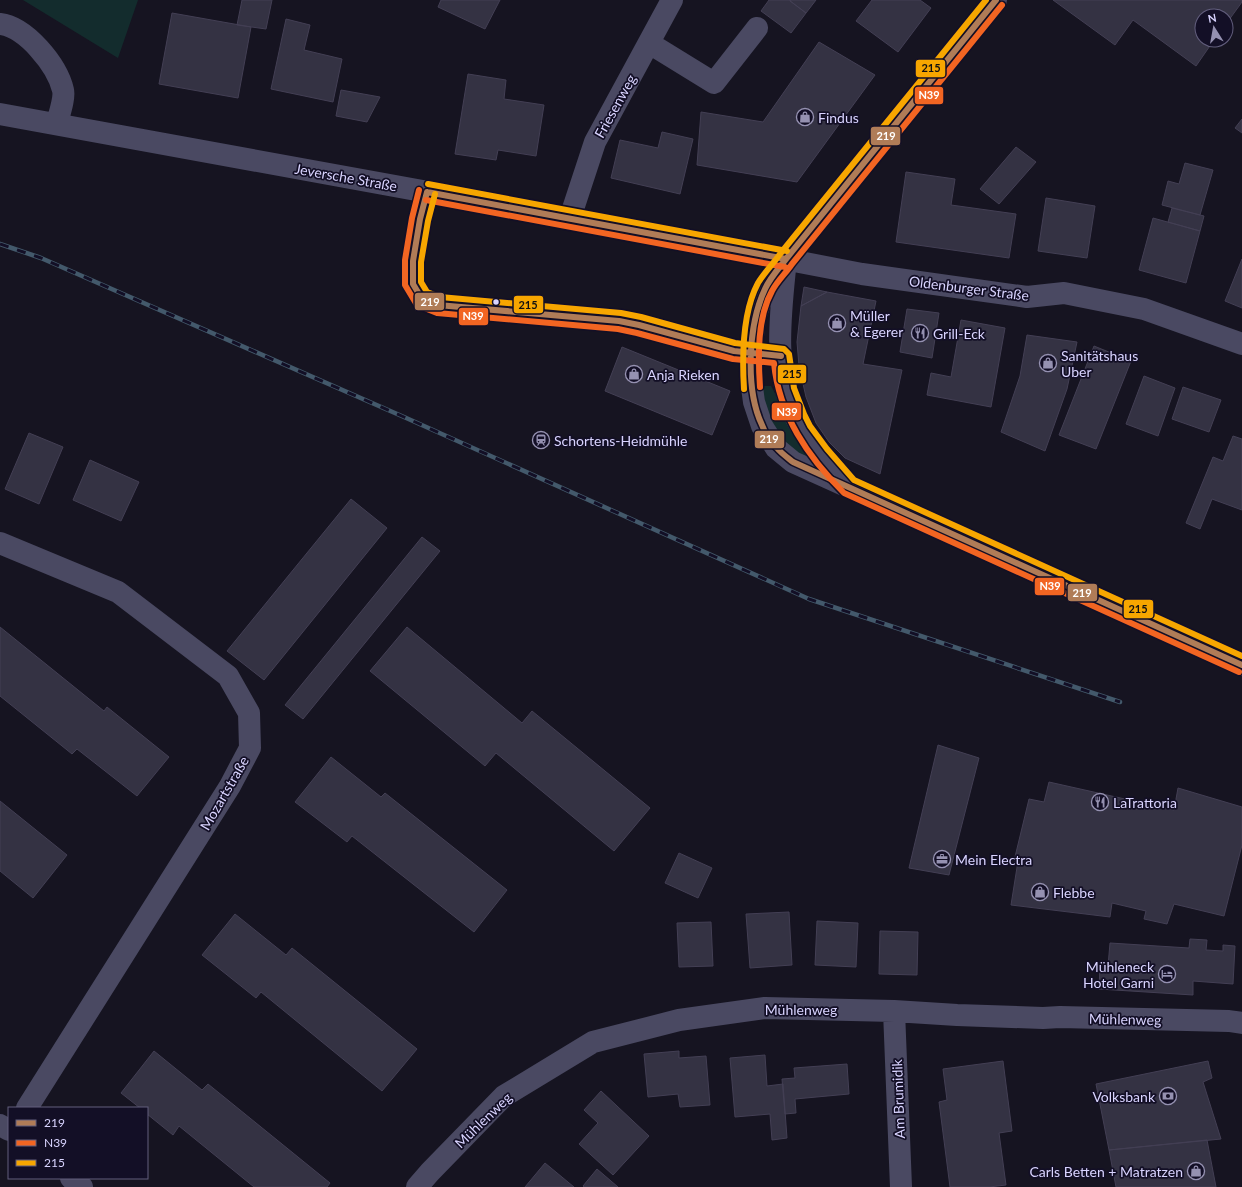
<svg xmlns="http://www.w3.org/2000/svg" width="1242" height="1187" viewBox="0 0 1242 1187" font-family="Lato,sans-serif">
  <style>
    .green { fill: #132c2d }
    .building { fill: #343243; stroke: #433f54 }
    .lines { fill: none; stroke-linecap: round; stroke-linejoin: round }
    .minor { stroke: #4a4962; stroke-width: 22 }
    .rail-casing { stroke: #43596b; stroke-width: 4.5 }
    .rail { stroke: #130f26; stroke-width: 3; stroke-dasharray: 9; stroke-linecap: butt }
    .bus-1-casing { stroke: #130f26; stroke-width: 9 }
    .bus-2-casing { stroke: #130f26; stroke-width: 9 }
    .bus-3-casing { stroke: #130f26; stroke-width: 9 }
    .bus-1 { stroke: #b07c57; stroke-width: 6 }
    .bus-2 { stroke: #f26522; stroke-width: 6 }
    .bus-3 { stroke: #f7a600; stroke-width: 6 }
    .bus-dot { fill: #d9d4ff; stroke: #130f26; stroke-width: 1.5 }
    .labels { text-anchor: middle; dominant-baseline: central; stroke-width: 3.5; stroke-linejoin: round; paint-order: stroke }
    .street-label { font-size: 14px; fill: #d9d4ff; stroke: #130f26 }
    .poi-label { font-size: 14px; fill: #d9d4ff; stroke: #130f26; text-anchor: start }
    .line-badge { stroke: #130f26; stroke-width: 1.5 }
    .badge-label { font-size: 11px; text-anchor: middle; font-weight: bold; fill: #fff }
    .pale-badge-label { font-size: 11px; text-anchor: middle; font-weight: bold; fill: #111 }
  </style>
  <rect width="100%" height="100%" fill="#161421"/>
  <path class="green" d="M23,0h115l-20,58z
    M764,386h7l5,9 6,16 30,48 -19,-7 -23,-27 -9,-31z"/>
  <path class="building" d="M242,0h30l-6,29 -29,-4z
    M441,0h59l-15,29 -47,-22z
    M769,0h20l17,13 -15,20 -30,-22z
    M791,0h25l-10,13 -16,-12z
    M872,0h48l11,8 -33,44 -42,-31z
    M1053,0h189v2l-16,22v-8h-24v24h12l-18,26 -63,-46 -18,25z
    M172,13l79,14 -13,71 -79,-14z
    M286,19l24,6 -6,25 38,9 -9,43 -62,-13z
    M819,42l56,33 -78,107 -100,-17 4,-53 62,10z
    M468,74l38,6 -2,19 40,6 -8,51 -38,-6 -2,10 -41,-6z
    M341,90l39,7 -13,25 -31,-6z
    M1242,119v14l-7,-5z
    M662,132l31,7 -13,55 -69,-16 9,-38 38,8z
    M1016,147l20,15 -37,42 -19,-15z
    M1185,163l28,7 -13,45 -38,-10 6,-24 11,3z
    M906,172l49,7 -4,26 65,9 -7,44 -113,-16z
    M1046,198l49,8 -8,52 -49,-7z
    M1172,208l32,8 -4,15 -32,-9z
    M1153,218l47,13 -14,52 -47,-13z
    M1242,259v49l-17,-7z
    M804,287l23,5 -26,14z
    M827,292l49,9 -13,63 39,6 -22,104 -35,-16 -16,-16 -13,-19 -10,-26 -7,-31 -2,-24 4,-36z
    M907,309l32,4 -7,45 -32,-6z
    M961,320l44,8 -14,79 -64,-12 4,-22 20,4z
    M1027,335l50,7 -10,47 -22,62 -44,-19 19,-56z
    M1094,346l37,15 -35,88 -37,-14z
    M622,347l108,44 -18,44 -107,-44z
    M1144,376l31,12 -17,48 -32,-12z
    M1183,387l38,13 -12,32 -37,-13z
    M29,433l34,14 -24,57 -34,-15z
    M1233,436l9,3v71l-30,-11 -12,30 -14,-6 27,-66 10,4z
    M90,460l49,22 -18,39 -48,-21z
    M351,499l36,29 -123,152 -37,-29z
    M422,537l18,14 -137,168 -18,-14z
    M0,627l104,84 3,-4 62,50 -32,39 -60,-47 -5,5 -72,-58z
    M407,627l115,96 10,-12 118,97 -36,43 -118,-98 -11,13 -115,-95z
    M938,745l41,13 -30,117 -40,-7z
    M331,757l50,40 4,-4 122,97 -33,42 -122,-96 -5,6 -52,-40z
    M1049,782l125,28 4,-22 64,19v38l-18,71 -50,-12 -7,20 -23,-5 2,-8 -34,-8 -2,14 -99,-12 7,-44h-4l15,-62 15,3z
    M0,801l67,54 -34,43 -33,-27z
    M679,853l33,15 -14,30 -33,-15z
    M789,912l3,53 -42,3 -4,-54z
    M235,914l51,41 6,-7 125,101 -35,42 -121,-99 -5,6 -54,-43z
    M817,921l41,2 -2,44 -41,-2z
    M711,922l2,44 -34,1 -2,-44z
    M880,931l38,1 -1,43 -38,-1z
    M1190,939l17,1 -1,10 17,1v-6l12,1 -2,38 -40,-3v14l-94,-6 1,-23h8l2,-23 79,5z
    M154,1051l48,39 6,-6 122,99 -3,4h-73l-75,-61 -6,9 -26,-21v-6h-7l-19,-15z
    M679,1051v7l27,-2 4,49 -30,2 -2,-13 -30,3 -4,-43z
    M765,1055l2,31 16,-2 4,54 -15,2 -2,-26 -35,3 -5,-59z
    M1003,1061l9,70 -13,2 7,52 -17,2h-39l-11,-85 8,-2 -4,-31z
    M1208,1061l4,17 -9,4 18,57 -112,11 -13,-66z
    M847,1064l2,30 -54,5 1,14 -11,1 -3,-35 13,-1 -1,-10z
    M601,1091l48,45 -36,39 -34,-31 19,-21 -14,-13z
    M1207,1140l9,47h-100l-7,-37z
    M545,1163l29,24h-49z
    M597,1169l21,18h-34l-1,-1z"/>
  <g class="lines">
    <path class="minor" d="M996,0l-210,259 -21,29 -10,30 -4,36v26l3,22 8,24 14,22 17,14 449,203
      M0,24c26,3 57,41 63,66 2,8 -4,25 -6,33
      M649,43l65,40 43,-55
      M0,114l570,104 292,56 165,23 37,-4 80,16 98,35
      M427,192l-7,27 -7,42v23l9,15 16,6 181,16 20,4 95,26 47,5
      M570,218l25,-76 77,-142
      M786,259c-5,52 -14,110 10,159 12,23 30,44 48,63
      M0,543l118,49 110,84 21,37 1,35 -20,38 -203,322
      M894,1011l7,176
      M0,1125l9,5
      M71,1178l11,9
      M417,1187l13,-15 74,-76 89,-54 86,-22 86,-12 129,3 63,4 86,3 17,-1 169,4 13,2"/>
    <g class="rail-casing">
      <path id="rail" d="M0,244l41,14 363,159 405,182 311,103"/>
    </g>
    <use href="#rail" class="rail"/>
    <g class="bus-1-casing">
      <path id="bus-1" d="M996,0l-210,259c-7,9 -16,19 -21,30 -17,36 -20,100 -3,136 3,8 9,18 15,23 4,5 11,10 16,14l449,203
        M427,192l-7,27 -7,42v23l9,15 16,6 181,16 20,4 95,26 47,5
        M427,192l359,67"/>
    </g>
    <g class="bus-2-casing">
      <path id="bus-2" d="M419,190l-7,28 -7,42v25l12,20 20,8 181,16 19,4 96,26 41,4c5,52 34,94 70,130l395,179
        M426,200l359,67
        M760,387c-2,-30 -3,-69 12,-96 5,-10 14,-18 20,-27l210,-259"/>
    </g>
    <g class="bus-3-casing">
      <path id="bus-3" d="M428,184l359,67
        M435,194l-7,27 -7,41v20l6,10 13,5 181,16 20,4 94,26 49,6 5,5 5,34 10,26 6,12 17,23 27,31 388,176
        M744,389c-2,-33 -2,-76 14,-106 6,-10 15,-19 22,-29l206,-254"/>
    </g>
    <use href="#bus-1" class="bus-1"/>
    <use href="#bus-2" class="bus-2"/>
    <use href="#bus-3" class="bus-3"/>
  </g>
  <defs>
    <g id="shop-ring" transform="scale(0.9)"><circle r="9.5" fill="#130f26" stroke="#9591b1" stroke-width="1.5"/><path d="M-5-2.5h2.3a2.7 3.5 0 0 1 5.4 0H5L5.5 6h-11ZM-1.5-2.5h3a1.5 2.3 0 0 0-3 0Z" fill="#9591b1"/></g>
    <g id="restaurant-ring" transform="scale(0.9)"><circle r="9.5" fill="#130f26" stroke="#9591b1" stroke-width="1.5"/><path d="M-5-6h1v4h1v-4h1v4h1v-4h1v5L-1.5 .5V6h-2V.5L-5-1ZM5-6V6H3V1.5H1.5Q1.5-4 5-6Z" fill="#9591b1"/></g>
    <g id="station-ring" transform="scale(0.9)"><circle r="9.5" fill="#130f26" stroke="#9591b1" stroke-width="1.5"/><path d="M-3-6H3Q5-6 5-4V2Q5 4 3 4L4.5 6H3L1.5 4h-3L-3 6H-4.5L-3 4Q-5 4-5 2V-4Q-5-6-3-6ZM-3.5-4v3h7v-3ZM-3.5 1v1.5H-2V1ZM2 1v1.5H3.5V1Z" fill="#9591b1"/></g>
    <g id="office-ring" transform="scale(0.9)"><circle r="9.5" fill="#130f26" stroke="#9591b1" stroke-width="1.5"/><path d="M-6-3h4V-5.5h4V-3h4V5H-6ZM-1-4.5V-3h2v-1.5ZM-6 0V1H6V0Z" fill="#9591b1"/></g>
    <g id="hotel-ring" transform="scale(0.9)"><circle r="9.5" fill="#130f26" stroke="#9591b1" stroke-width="1.5"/><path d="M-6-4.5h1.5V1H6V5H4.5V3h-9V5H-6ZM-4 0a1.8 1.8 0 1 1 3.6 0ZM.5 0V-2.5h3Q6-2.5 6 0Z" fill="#9591b1"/></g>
    <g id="bank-ring" transform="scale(0.9)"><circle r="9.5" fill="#130f26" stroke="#9591b1" stroke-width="1.5"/><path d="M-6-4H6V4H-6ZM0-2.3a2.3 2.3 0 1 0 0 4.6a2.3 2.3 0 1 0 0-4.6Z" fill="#9591b1"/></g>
  </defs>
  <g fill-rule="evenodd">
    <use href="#shop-ring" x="805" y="117"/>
    <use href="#shop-ring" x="837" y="323"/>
    <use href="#restaurant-ring" x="920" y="333"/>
    <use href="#shop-ring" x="1048" y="363"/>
    <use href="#shop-ring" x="634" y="374"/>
    <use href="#station-ring" x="541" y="440"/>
    <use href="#restaurant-ring" x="1100" y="802"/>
    <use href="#office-ring" x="942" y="859"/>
    <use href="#shop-ring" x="1040" y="892"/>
    <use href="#hotel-ring" x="1167" y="974"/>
    <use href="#bank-ring" x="1168" y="1096"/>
    <use href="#shop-ring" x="1196" y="1171"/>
  </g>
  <circle class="bus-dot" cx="496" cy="302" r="3.5"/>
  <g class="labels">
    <g class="street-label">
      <text transform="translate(615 106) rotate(-61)">Friesenweg</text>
      <text transform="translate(346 177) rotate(10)">Jeversche Straße</text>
      <text transform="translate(969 288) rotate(7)">Oldenburger Straße</text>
      <text transform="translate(224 793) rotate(-60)">Mozartstraße</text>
      <text x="801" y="1009">Mühlenweg</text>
      <text transform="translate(1125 1019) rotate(1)">Mühlenweg</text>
      <text transform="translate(898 1099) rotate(-92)">Am Brumidik</text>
      <text transform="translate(483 1120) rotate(-44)">Mühlenweg</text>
    </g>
    <g class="poi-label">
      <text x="818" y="117">Findus</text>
      <text x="850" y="315">Müller<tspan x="850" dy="16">&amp; Egerer</tspan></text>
      <text x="933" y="333">Grill-Eck</text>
      <text x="1061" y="355">Sanitätshaus<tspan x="1061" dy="16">Uber</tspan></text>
      <text x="647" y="374">Anja Rieken</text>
      <text x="554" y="440">Schortens-Heidmühle</text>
      <text x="1113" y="802">LaTrattoria</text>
      <text x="955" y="859">Mein Electra</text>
      <text x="1053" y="892">Flebbe</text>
      <text x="1154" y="966" text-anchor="end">Mühleneck<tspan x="1154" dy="16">Hotel Garni</tspan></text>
      <text x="1155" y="1096" text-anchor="end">Volksbank</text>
      <text x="1183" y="1171" text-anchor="end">Carls Betten + Matratzen</text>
    </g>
  </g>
  <g class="line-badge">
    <rect x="915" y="59" width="31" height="19" rx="4" fill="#f7a600"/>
    <rect x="914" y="86" width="30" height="19" rx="4" fill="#f26522"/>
    <rect x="870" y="126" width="31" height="20" rx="4" fill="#b07c57"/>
    <rect x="414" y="292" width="31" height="19" rx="4" fill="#b07c57"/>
    <rect x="513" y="295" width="31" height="19" rx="4" fill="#f7a600"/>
    <rect x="458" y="307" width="31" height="19" rx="4" fill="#f26522"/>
    <rect x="777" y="364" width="30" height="20" rx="4" fill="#f7a600"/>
    <rect x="771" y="402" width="31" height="19" rx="4" fill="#f26522"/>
    <rect x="754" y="430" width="31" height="19" rx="4" fill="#b07c57"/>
    <rect x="1034" y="577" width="31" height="19" rx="4" fill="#f26522"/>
    <rect x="1067" y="583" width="31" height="19" rx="4" fill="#b07c57"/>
    <rect x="1123" y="599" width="31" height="20" rx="4" fill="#f7a600"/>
  </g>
  <g class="badge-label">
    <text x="929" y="99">N39</text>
    <text x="886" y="140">219</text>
    <text x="430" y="306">219</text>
    <text x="473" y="320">N39</text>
    <text x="787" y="416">N39</text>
    <text x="769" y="443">219</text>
    <text x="1050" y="590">N39</text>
    <text x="1082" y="597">219</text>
  </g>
  <g class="pale-badge-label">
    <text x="931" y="72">215</text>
    <text x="528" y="309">215</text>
    <text x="792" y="378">215</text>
    <text x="1138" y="613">215</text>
  </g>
  <rect x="8" y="1107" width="140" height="72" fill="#130f26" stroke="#625e7d"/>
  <rect x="16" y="1120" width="20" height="6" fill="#b07c57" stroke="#625e7d"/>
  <text x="44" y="1127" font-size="12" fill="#d9d4ff">219</text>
  <rect x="16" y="1140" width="20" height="6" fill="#f26522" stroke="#625e7d"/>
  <text x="44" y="1147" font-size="12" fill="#d9d4ff">N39</text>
  <rect x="16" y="1160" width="20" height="6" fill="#f7a600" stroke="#625e7d"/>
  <text x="44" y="1167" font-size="12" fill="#d9d4ff">215</text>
  <g transform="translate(1214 28) rotate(349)"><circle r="19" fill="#130f26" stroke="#625e7d"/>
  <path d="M0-3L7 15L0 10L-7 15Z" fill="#9591b1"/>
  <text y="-6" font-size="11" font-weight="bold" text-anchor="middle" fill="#d9d4ff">N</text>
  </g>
</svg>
